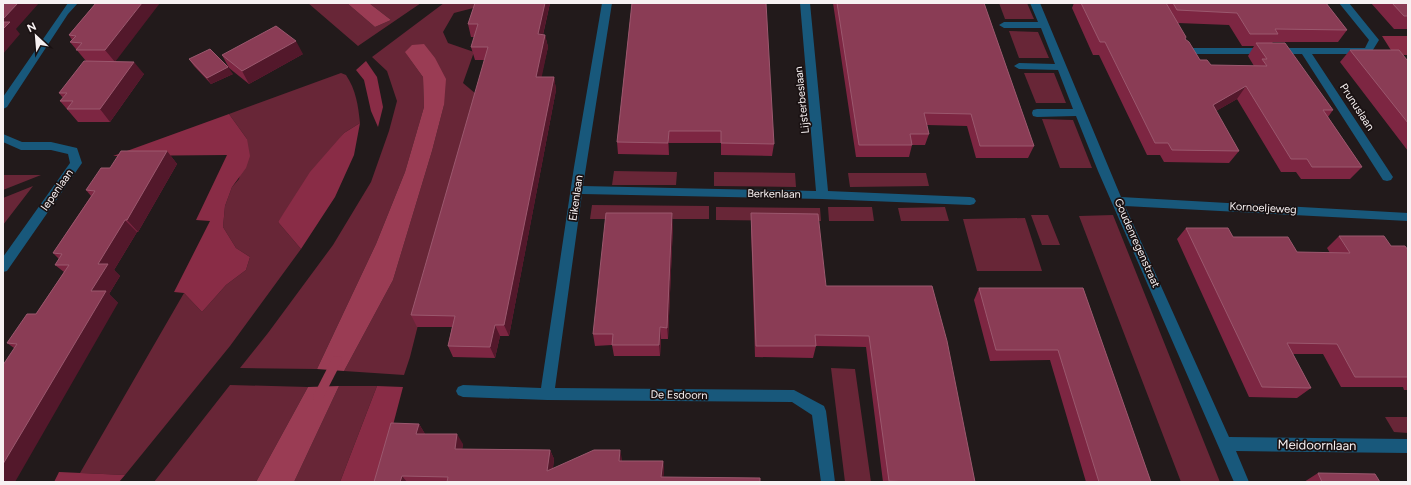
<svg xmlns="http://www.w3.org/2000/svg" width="1411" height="485" viewBox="0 0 1411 485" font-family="Figtree,sans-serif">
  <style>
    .green { fill: #682637 }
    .forest { fill: #892c46 }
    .water { fill: #9a3c54 }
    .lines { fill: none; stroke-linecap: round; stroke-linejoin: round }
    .stream { fill: #9a3c54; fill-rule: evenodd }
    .minor { fill: #18587b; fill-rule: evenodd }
    .wall { fill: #7d2642; fill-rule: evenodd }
    .shaded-wall { fill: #53182b }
    .building { fill: #8a3c55; stroke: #9b586e }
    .labels { text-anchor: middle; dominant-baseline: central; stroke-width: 3.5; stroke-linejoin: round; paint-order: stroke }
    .street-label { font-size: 11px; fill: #f7f1f2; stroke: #191112 }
    .near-street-label { font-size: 13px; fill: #f7f1f2; stroke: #191112 }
  </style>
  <rect width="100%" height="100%" fill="#221a1b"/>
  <path class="green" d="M308,3h39l28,24 16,-7 -22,-17h52l-63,43z
    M444,3h38l-1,3 -27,7 -11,19 5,11 26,9 -11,31 13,11 -66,263 -6,18 -60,-4 49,-91 39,-129 12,-46 -39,-53 18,25 1,30 -19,65 -29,72 -59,125 -77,-1 28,-35 65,-88 38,-63 18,-51 8,-30 -10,-30 -15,-14z
    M999,3h28l7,16h-29z
    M1009,31l29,1 11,26h-30z
    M341,73l5,2c10,15 12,30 14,48l-16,10 -66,89 23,27 -71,97 -105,129 -45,-2 104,-180 18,19 24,-27 20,-15 4,-13 -14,-9 -13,-21 2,-21 7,-19 7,-8 8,-40 -18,-25z
    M1024,73h30l12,30h-30z
    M1042,119l31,1 19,48h-32z
    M614,171l63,1 -1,13h-64z
    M714,172l81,1 1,14 -82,-1z
    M848,173h78l3,13 -79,1z
    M3,175h38l-38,15z
    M33,186l-30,39v-27z
    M592,205l117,1v13h-119z
    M716,207l104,1 1,13 -105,-1z
    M828,207h44l2,14h-45z
    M945,207l4,14h-48l-3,-13z
    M1031,215h17l12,30h-18z
    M1113,215l107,267h-39l-102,-266z
    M1025,218l17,53h-65l-14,-52z
    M831,368l24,1 16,113h-26z
    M230,385l78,2 -52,95h-102z
    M339,386h38l-37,96h-46z
    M1385,417h23v16l-14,-1z"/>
  <path class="forest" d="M1382,36h26v19h-14z
    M366,61l11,16 6,30 -5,20 -7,-16 -7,-31 -8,-10z
    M229,114l18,25 3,17 -4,12 -14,19 -7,19 -2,21 13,21 14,9 -4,13 -20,15 -24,27 -18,-19 -10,-1 36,-71 -14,-1 31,-65 -114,1z
    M360,123l-6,32 -19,42 -34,52 -23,-27 32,-50 34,-39z
    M377,386l26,1 -25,95h-38z
    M59,472l66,3 -6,7h-65z"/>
  <path class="water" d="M347,3h22l22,17 -16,7z
    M424,44l11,14 11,21 -2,26 -12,46 -39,129 -49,91 -27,-2 59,-125 29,-72 19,-65 -1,-30 -18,-25 7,-7z
    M339,386l-45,96h-38l52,-95z"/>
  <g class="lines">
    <path class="stream" d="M337,356l4,1 1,3 -1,3 -19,37 -4,2 -4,-2 -1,-3 1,-3 19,-37z"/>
    <path class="minor" d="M68,3h10l-10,11 -61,93 -4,2v-12z
      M602,3h10l-29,183 233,5 -16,-188h10l18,188 142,6 4,1 2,3 -2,3 -4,1 -148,-6 -240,-5 -27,194 239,2 30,16 2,5 9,71h-14l-9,-67 -20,-13 -245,-2 -84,-3 -5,-2 -2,-4 2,-4 5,-2 78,3 33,-221z
      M1030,3h10l81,194 287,16v8l-283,-15 104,231 179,2v14l-172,-2 13,31h-15l-136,-311 -22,-55 -39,1 -4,-1 -1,-3 1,-3 4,-1h36l-15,-39 -39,-1 -5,-3 5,-3 36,1 -14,-36h-37l-5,-3 5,-3h34z
      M1339,3h10l30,37 -8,13 -3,1h-56l79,120 2,3 -2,3 -4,1 -4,-1 -81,-126h-118l-5,-3 5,-3h181l4,-8z
      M3,134l19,8h29l26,6 5,15 -75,108 -4,1v-15l67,-94 -2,-9 -17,-4h-30l-18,-8z"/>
  </g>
  <path class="wall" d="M96,3l19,58 29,13 -34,48h-32l-18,-21 3,-3 -4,-5 27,-32 -16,-19 2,-2 -3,-5z
    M475,3h75l-7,32h2l3,12 -7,30h13l2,13 -47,246h-9l-5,22 -42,-1 -5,-11 4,-19h-35l-6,-12 74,-255h-10l-4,-13 3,-10h-3l-3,-13z
    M632,3l142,141 -2,12 -51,-1v-12h-52v12l-51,-1 -1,-12z
    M833,3h151l50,143 -6,12h-52l-9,-32 -40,-1 2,9 -4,11h-13l-3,12h-53z
    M1074,3h252l21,27 -9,12h-65l-1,1 61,67 -5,7 34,50 -12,12h-49l-5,-7h-15l-44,-73 -21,12 23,40 -10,12 -65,-1 -4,-7h-13l-48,-100h-6l-21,-47zM1178,23l51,2 13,21h12l-6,10 6,10 -43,-1 -11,-5 -15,-21z
    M1371,3h37v26h-14z
    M1350,50l58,10v91l-68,-89z
    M303,54l-54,30 -20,-16 -7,-13z
    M189,59l44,15 -22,10 -17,-18z
    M167,151l10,13 -39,68h-1l-23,38 6,6 -11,18 9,9 -104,45 -7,-5 29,-29 28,-42 -9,-7 4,-6 -6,-6 38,-57 -5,-6 24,-22z
    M751,213l75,73h106l43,196h-92l-17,-135 -50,-1 -3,12 -58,-1 -4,-131z
    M673,225l-5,114h-7l-1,17h-46l-2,-11 -17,1 -2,-12z
    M1186,228l47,9 64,15 33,1 -3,-5 12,-12 52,10 17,4v140h-4l-1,-3h-62l-18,-33h-30l18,34 -14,10 -48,-1 -72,-158z
    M979,288h104l68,194h-65l-36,-122 -60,1 -16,-61z
    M419,424l6,10 38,10 -1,5 88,1 4,9 -1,9 69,-9v2h41l1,10 -1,6 97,5h-386z
    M1318,473l62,9h-76z"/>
  <path class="shaded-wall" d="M18,3h21l-23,26 4,5 -17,20v-35z
    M142,3h18l-45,59 -10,-12z
    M545,3h5l-10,44 -2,-13z
    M545,35l3,12 -9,43 -3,-13z
    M296,41l7,13 -54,30 -7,-13z
    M134,62l10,12 -34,48 -10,-13z
    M228,67l5,7 -22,10 -4,-6z
    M554,77l2,13 -47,246 -5,-11z
    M1246,86l-9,13 -33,19 9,-13z
    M669,131v24l-1,-12z
    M167,151l10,13 -39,68 -11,-12z
    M672,213l1,12 -5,114 -1,-11z
    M125,220l12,12 -23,38 6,6 -11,18 9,9 -103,179h-12v-18l88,-173 7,-27z
    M495,325l5,11 -5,22 -5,-11z
    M660,327l1,12 -1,17 -1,-11z
    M419,424l6,10h-9z
    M457,434l6,10 -2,15 -6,-10z
    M550,450l4,9 -3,21 -4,-9z
    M620,450l2,9 -1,11 -2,-9z
    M663,461l1,10 -1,11 -2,-5z
    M402,476l5,6h-7z"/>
  <path class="building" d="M3,3h15l-15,16z
    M96,3h46l-37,47h-29l6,-7 -12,-1 6,-6 -7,-1z
    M475,3h70l-7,31 7,1 -9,42h18l-50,248h-9l-5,22 -42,-1 7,-30 -44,-1 77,-268h-17l7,-23h-10z
    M632,3h134l8,141 -53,-1v-12h-52l-1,12 -51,-1z
    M837,3h147l50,143h-54l-9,-32 -47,-1 5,21h-19l2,11h-53z
    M1081,3h85l20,34 -1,2 4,3 11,18h7l4,5 56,1 -5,-7h5l-11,-16h29l48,67h-10l39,57h-50l-5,-8h-16l-45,-73 -33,19 26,46 -67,-1 -4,-7h-13l-50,-101h-5z
    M1173,3h153l21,27 -72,-1 3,5h-28l-13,-21 -60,-3z
    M1392,3h16v13h-4z
    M3,22h7l-7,7z
    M276,26l20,15 -54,30 -20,-16z
    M210,49l18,18 -21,11 -18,-19z
    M1350,50h49l8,10h1v63z
    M84,61l50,1 -34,47h-33l6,-8h-13l7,-8h-8z
    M121,151h46l-40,69h-2l-27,44h10l-17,27h15l-103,173v-99l14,-21 -10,-1 20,-29h9l33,-49h-14l7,-11 -9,-1 42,-62 -9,-1 15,-22h9z
    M606,213h66l-5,115 -7,-1 -1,18h-47l1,-11h-20z
    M751,213l67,1 8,72h106l15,55 28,141h-66l-20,-1 -20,-145 -54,-1 1,11h-60z
    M1186,228h42l5,9h55l9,15 53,1 -11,-17h45l7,10h14l3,4v127h-53l-18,-33 -50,-1 24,45 -49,-1z
    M979,288h104l68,194h-52l-41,-132h-62z
    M391,423l28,1 -3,10h41l-2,15 95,1 -3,21 47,-21h26l-1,11h44l-2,16 99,1v4h-313l1,-5 -46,-1 -2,6h-26z
    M1318,473l57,1 5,8h-58z"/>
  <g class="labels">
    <g class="street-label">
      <text transform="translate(802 100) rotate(-96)">Lijsterbeslaan</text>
      <text transform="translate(1357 107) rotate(57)">Prunuslaan</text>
      <text transform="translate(57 190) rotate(-55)">Iepenlaan</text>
      <text transform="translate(774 194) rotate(1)">Berkenlaan</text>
      <text transform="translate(576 198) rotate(-82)">Eikenlaan</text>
      <text transform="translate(1263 208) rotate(3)">Kornoeljeweg</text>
      <text transform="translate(1137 243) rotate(66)">Goudenregenstraat</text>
      <text transform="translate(679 395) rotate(1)">De Esdoorn</text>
    </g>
    <g class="near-street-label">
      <text transform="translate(1317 445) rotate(1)">Meidoornlaan</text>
    </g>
  </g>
  <rect width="1411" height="485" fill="none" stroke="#f7f1f2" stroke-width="8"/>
  <g transform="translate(36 36) rotate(334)" stroke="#191112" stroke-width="3" paint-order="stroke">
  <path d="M0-3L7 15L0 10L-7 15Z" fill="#f7f1f2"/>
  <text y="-6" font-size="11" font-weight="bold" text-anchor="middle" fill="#f7f1f2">N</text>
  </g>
</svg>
